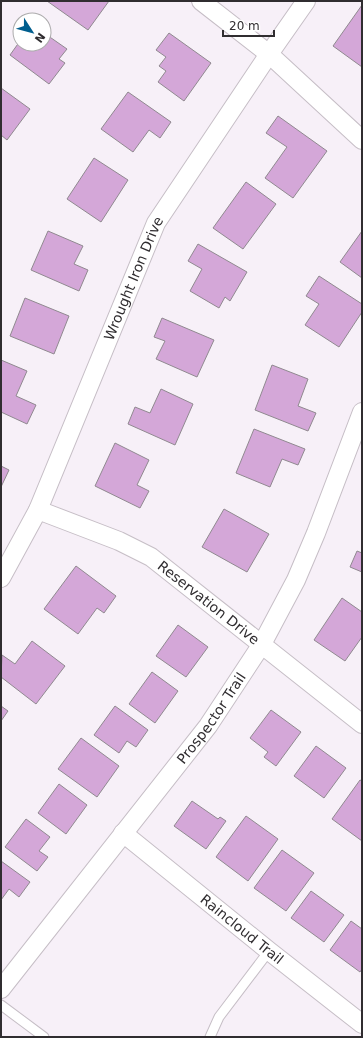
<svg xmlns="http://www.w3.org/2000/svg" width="363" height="1038" viewBox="0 0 363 1038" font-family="'DejaVu Sans',sans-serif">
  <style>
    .building { fill: #d4a7d8; stroke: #908990 }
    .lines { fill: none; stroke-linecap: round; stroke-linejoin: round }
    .lane-casing { stroke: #c6bec6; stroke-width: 11 }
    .street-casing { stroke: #c6bec6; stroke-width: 20 }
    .lane { stroke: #fff; stroke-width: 9 }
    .street { stroke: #fff; stroke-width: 18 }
    .labels { text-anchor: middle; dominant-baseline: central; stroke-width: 3; stroke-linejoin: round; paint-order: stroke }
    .street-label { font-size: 14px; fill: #302d30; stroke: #fff }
  </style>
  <rect width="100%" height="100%" fill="#f7f0f8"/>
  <path class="building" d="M47,1h62l-21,29z
    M362,5v62l-29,-21z
    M44,33l23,16 -8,10 6,4 -16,21 -39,-29 10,-14v3h24z
    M169,33l42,30 -27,38 -26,-19 8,-11 -7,-5 7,-9 -10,-7z
    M1,88l29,21 -23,31 -6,-5z
    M128,92l43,30 -11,16 -11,-8 -16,22 -32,-23z
    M278,116l49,35 -34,47 -28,-20 22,-31 -21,-14z
    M94,158l34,22 -27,42 -34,-23z
    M246,182l30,22 -33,45 -30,-21z
    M48,231l35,15 -9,18 14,6 -9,21 -48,-21z
    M362,231v47l-22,-16z
    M198,244l49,28 -17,29 -5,-4 -6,11 -29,-17 12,-22 -14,-8z
    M319,276l43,28v8l-23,35 -34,-22 14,-21 -13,-8z
    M25,298l44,18 -15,38 -44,-18z
    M162,318l52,22 -17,37 -41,-18 9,-18 -11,-4z
    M1,360l26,11 -11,25 20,9 -9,19 -26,-12z
    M272,365l36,14 -10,27 18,7 -8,18 -53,-21z
    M161,389l32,15 -18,41 -47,-21 7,-17 15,6z
    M254,429l51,20 -7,16 -16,-6 -12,28 -34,-14z
    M115,443l34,17 -12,25 12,6 -9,17 -45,-22z
    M1,466l8,4 -8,17z
    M224,509l45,25 -22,38 -45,-25z
    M357,551l5,2v19l-12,-5z
    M76,566l40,30 -12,17 -7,-5 -19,26 -34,-25z
    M342,598l20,14v25l-17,24 -31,-21z
    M178,625l30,22 -22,30 -30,-21z
    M32,641l33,25 -29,38 -35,-27 1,-22 13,9z
    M152,672l26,19 -23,32 -26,-19z
    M1,706l7,5 -7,10z
    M115,706l33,24 -12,17 -9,-6 -8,12 -25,-18z
    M271,710l30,22 -25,34 -12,-9 4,-5 -18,-14z
    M81,738l38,28 -22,31 -39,-28z
    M316,746l30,22 -22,30 -30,-22z
    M360,780l2,1v60l-30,-22z
    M59,784l28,21 -21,29 -28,-21z
    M192,801l26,18 2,-2 6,4 -20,28 -32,-23z
    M246,816l32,23 -30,42 -32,-24z
    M26,819l24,18 -11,14 9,6 -11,14 -32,-24z
    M282,850l32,23 -28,38 -32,-23z
    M1,861l29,21 -11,15 -10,-8 -8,11z
    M311,891l33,24 -20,27 -33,-24z
    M351,921l11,8v40l-2,3 -30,-22z"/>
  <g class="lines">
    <g class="lane-casing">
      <path id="lane" d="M1,1005l43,32
        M210,1037l9,-20 50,-66"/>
    </g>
    <g class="street-casing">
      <g id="street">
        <path d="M201,1l68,53 93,86"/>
        <path id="s1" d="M38,510l81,31 32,16 211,167"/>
        <path id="s2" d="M1,578l37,-68 118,-287 113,-169 37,-53"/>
        <path id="s3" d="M123,833l146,118 93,73"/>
        <path id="s4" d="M1,989l207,-263 54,-82 34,-64 20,-47 46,-121"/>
      </g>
    </g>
    <use href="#lane" class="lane"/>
    <use href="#street" class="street"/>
  </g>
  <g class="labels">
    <g class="street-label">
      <text stroke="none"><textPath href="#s2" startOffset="328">Wrought Iron Drive</textPath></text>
      <text stroke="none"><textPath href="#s1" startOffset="196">Reservation Drive</textPath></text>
      <text stroke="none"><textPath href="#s4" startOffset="343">Prospector Trail</textPath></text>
      <text stroke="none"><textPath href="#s3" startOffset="153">Raincloud Trail</textPath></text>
    </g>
  </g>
  <rect width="363" height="1038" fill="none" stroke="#302d30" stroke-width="4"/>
  <g transform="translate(32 32) rotate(126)"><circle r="19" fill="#ffffff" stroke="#acabac"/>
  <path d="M0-3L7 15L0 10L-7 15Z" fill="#005e8e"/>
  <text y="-6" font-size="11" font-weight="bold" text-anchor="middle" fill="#302d30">N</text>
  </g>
  <path d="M223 30v6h51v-6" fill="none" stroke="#302d30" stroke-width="2"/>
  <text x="229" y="30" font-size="12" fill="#302d30" stroke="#ffffff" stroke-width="3" paint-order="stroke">20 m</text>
</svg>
